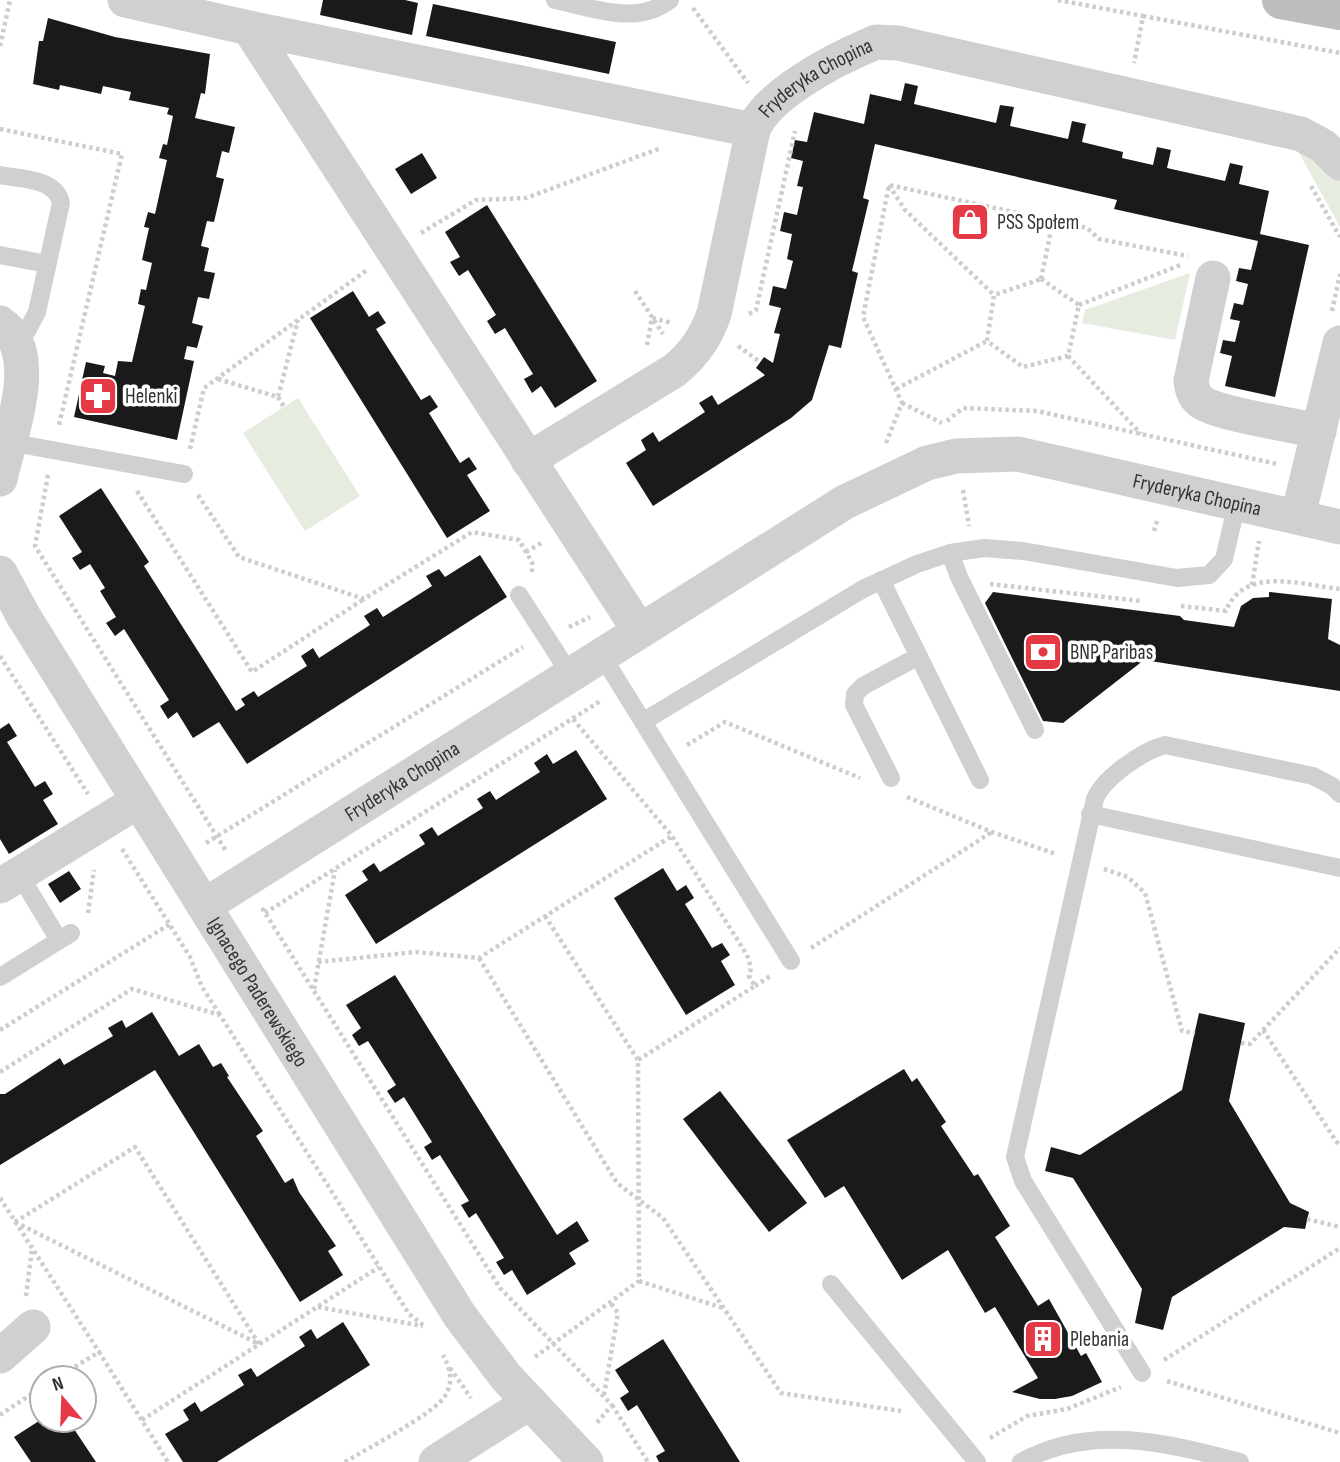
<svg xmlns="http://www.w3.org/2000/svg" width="1340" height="1462" viewBox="0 0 1340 1462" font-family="'Sofia Sans Condensed',sans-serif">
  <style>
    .green { fill: #e6ecdf }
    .building { fill: #1a1a1a }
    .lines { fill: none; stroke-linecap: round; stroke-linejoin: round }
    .path { stroke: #cdcdcd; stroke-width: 4.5; stroke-dasharray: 3.5 3.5; stroke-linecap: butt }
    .lane { stroke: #d0d0d0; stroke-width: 18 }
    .street { stroke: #d0d0d0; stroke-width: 35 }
    .secondary { stroke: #bdbdbd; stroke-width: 38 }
    .labels { text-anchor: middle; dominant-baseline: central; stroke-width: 7; stroke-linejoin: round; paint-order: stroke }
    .street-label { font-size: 21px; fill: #333; stroke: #fff }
    .poi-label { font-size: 21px; fill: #333; stroke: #fff; text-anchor: start }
  </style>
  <rect width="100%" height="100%" fill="#fff"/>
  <path class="green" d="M1293,142l47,37v48z
    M1190,273l-15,67 -93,-17 3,-13z
    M298,398l62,98 -55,35 -62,-98z"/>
  <path class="building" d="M323,0h82l13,3 -6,32 -92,-20z
    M433,4l183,38 -7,32 -183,-38z
    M48,18l67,19 95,17 -5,40 -4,-1 -6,25 40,9 -6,26 -7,-2 -6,26 8,2 -10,43 -7,-1 -6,25 8,2 -5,23 11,2 -6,26 -11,-2 -6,26 11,3 -6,22 -10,-2 -3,13 10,2 -17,79 -103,-23 12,-55 19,4 -2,7 12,3 3,-15 14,1 13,-56 -7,-2 3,-15 5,1 6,-27 -10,-3 7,-32 -5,-1 4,-15 7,2 12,-54 -8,-2 4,-14 4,1 6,-29 -6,-2 2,-6 -40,-8 2,-8 -28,-6 -2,8 -41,-9 -1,5 -26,-6 6,-43h4z
    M905,83l13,3 -4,18 82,19 4,-18 14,2 -4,19 58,13 4,-18 14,3 -4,18 41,10 -1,6 31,7 4,-18 14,3 -4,18 58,13 5,-18 13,3 -4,18 30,7 -9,43 49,11 -34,152 -50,-11 7,-30 -12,-3 3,-13 12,2 5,-21 -10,-2 4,-16 9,2 5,-21 -12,-3 3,-13 12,2 7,-29 -144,-32 3,-9 -242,-56 -12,54 6,2 -17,71 6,2 -17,75 -12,-3 -17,55 -21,18 -138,88 -27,-43 20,-13 -5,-10 12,-8 6,10 46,-30 -6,-9 13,-8 6,10 47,-30 -9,-7 8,-11 9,6 7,-29 -6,-1 7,-25 -12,-3 4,-19 13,3 7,-28 -6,-2 5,-25 -12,-3 4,-19 13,3 6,-28 -6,-1 6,-25 -12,-3 4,-18 12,2 7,-30 50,12 6,-30 31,7z
    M422,153l15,25 -26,16 -16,-25z
    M487,205l110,176 -42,27 -14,-22 -9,7 -8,-14 9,-5 -28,-46 -10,6 -8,-13 9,-6 -28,-45 -9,6 -9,-14 10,-5 -15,-25z
    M353,291l16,26 9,-6 8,12 -10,6 45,71 9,-5 8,12 -9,6 31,50 9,-6 8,12 -10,6 23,36 -43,27 -137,-220z
    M101,488l48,74 -5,4 92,145 9,-6 -4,-6 13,-8 4,6 49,-31 -6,-10 12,-8 6,10 51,-33 -6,-9 13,-8 6,9 49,-31 -6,-10 13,-7 6,8 35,-22 27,42 -260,167 -28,-42 -26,16 -16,-26 -9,7 -8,-13 9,-6 -45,-71 -9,7 -9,-13 10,-6 -16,-26 5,-3 -15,-24 -10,6 -8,-12 10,-6 -23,-36z
    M993,592l187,24 4,4 50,7 7,-21 12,-8 16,-1v-5l63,7 -4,40 12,6v46l-196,-31 -81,63 -20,-2 -58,-118z
    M9,723l8,13 -10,6 28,45 10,-6 8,13 -10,6 15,24 -49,30 -9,-15v-110z
    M576,750l31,49 -231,145 -31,-49 23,-15 -6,-9 12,-8 6,9 45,-28 -6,-9 13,-8 6,9 45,-28 -6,-9 13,-8 6,9 44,-28 -6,-9 13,-9 6,10z
    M663,868l14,23 9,-6 8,13 -9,6 27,44 10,-5 8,12 -9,6 14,24 -49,30 -72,-117z
    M69,871l12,18 -21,14 -12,-19z
    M395,975l162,260 20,-14 12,20 -20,12 7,11 -49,31 -15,-25 -8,5 -8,-13 8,-4 -28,-45 -7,5 -8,-13 8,-4 -29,-46 -8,5 -8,-13 8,-5 -28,-45 -9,6 -8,-12 9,-6 -28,-44 -9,5 -7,-11 9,-7 -15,-23z
    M152,1012l27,44 20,-12 14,23 8,-4 8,13 -2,1 36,54 -7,5 29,47 8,-5 6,14 37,54 -8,5 15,24 -43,27 -145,-232 -155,95v-71h5l55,-36 4,7 49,-29 -5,-8 14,-8 4,8z
    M1199,1013l46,10 -16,78 61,102 19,9 -4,17 -21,-2 -112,70 -9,33 -28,-7 7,-34 -69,-111 -28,-7 6,-24 29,8 102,-65z
    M904,1069l8,13 5,-4 29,44 -5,4 33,50 4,-2 32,52 -15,11 43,69 11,-7 32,57 5,-3 16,29 -30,14 -17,3h-15l-28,-7 26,-14 -43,-71 -10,6 -37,-63 -46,30 -58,-94 -19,12 -38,-58z
    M720,1091l87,112 -38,29 -86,-113z
    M343,1322l27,43 -153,97h-34l-18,-28 24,-14 -6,-10 12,-8 6,10 43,-27 -6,-10 13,-7 6,9 48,-31 -6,-9 12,-8 6,10z
    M663,1339l77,123h-81l-3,-6 9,-5 -28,-46 -9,6 -8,-13 9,-6 -14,-22z
    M42,1419l12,1 5,6 9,-6 28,42h-65l-17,-25z"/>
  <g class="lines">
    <path class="path" d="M1058,0l85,16 -9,47
      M693,8l55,75
      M1143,16l197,37
      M0,46l10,-46
      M0,129l122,25 -63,271
      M889,185l16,25 89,85
      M1311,186l29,51
      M421,233l55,-33 50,-2 135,-50
      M1041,279l38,26 -11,51 -45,11 -36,-26 7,-46z
      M1041,279l12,-58
      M635,291l28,43
      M1079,305l104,-41
      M1332,311l8,-37
      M749,314l7,-4 39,-179
      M647,345l5,-27 20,5
      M738,346l22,16
      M1068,356l73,78
      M218,379l60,18 20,-77
      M896,389l91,-48
      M278,397l6,10
      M902,403l40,20
      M947,421l16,-13 74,3 240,53
      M886,443l16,-40 -39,-86 26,-132 198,43 12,11 89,17
      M190,449l14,-61 163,-118
      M48,475l-13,71 191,305
      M963,490l6,36
      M137,491l115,181 112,-73
      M198,495l41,62 125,42 108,-67 47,8 13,22v12
      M1154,531l4,-13
      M526,552l17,-10
      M990,584l151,17
      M1252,585l7,-44
      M1181,606l45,5c18,-46 77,-26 114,-22
      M569,627l21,-10
      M0,656l88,138
      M573,719l99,117 75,119 4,13 -2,8 6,10 -117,74
      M687,745l38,-23 135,56
      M907,797l85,35 64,22
      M206,843l317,-196
      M122,849l68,108 12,30 18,28
      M1104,869l24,8 17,16 37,138 13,2
      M262,908l238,380 112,117 -16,19
      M88,913l6,-43
      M265,913l337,-213
      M811,948l181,-116
      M479,958l138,225 46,35 118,175 120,18
      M318,962l98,-10 63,6 193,-122
      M755,986l17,-11
      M314,989l21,-119
      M0,1030l170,-106
      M1263,1030l77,117
      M1241,1043l9,1 90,-96
      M0,1072l132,-83 88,26 189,299 14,11
      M0,1198l99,154
      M1307,1219l33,8
      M15,1222l120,-75 124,197
      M15,1222l244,122
      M639,1281l84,27
      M26,1296l6,-47
      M318,1307l105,19
      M535,1357l104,-76 -1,-221 -93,-144
      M1164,1360l176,-112
      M450,1368l21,30
      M57,1378l42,-26 69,110
      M1167,1381l173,52
      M604,1395l14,-82 -8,-11
      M612,1405l36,57
      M0,1415l42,-28
      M142,1420l237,-153
      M990,1438l37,-22 40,-7 54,-22
      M345,1462c21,-13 89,-48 100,-66 9,-14 5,-28 -2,-41"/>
    <path class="lane" d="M555,0c38,8 81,26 115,0
      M0,175c20,4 56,3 61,28l-24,109 -10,19 -11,10
      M0,255l47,9
      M8,442l176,32
      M950,553l9,24 76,153
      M881,580l99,200
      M519,595l51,79
      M601,654l190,307
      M644,721l219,-132 54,-25 33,-11 34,-5 39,3 154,27 32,-3 15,-16 13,-56
      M891,778l-37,-73 1,-11 8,-8 56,-30
      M1090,814l250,54
      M19,874l40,66
      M0,977l71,-44
      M831,1284l146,178
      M1142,1373l-119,-192 -8,-24 80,-358c9,-22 48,-48 70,-54l148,31 19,10 8,8
      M1021,1462c70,-39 147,-19 219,0"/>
    <g class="street">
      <path d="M125,0l124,28 390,602"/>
      <path d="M249,28l504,102"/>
      <path d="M1213,278l-22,103c1,7 2,14 9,20 15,13 94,24 119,30"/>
      <path d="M0,323c44,29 9,114 0,156"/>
      <path id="s1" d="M528,460l147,-90c20,-17 30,-32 39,-56l39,-184c14,-35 79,-69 114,-84l9,-4 22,1 403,91 22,12 17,17"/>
      <path d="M1298,516l42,-173"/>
      <path id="s2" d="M0,573l24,44 436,699 46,61 80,85"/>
      <path d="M0,886l138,-85"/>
      <path id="s3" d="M204,906l641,-404 82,-39 29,-7 62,-2 322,73"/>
      <path d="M0,1356l33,-29"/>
      <path d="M436,1462l94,-60"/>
    </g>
    <path class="secondary" d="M1281,0l59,11"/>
  </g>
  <defs>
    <g id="shop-square" transform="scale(2.0125)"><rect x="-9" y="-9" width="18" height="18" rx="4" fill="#e63946" stroke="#fff"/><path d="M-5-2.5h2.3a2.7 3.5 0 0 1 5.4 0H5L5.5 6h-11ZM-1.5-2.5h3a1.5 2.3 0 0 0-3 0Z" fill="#fff"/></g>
    <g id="pharmacy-square" transform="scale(2.0125)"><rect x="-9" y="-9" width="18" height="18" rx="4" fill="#e63946" stroke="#fff"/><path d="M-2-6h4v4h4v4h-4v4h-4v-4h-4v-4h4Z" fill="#fff"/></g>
    <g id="bank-square" transform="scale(2.0125)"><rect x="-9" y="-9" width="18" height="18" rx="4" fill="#e63946" stroke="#fff"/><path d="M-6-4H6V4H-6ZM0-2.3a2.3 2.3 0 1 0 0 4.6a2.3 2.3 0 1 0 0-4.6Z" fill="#fff"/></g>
    <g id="building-square" transform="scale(2.0125)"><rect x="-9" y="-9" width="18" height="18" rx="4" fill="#e63946" stroke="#fff"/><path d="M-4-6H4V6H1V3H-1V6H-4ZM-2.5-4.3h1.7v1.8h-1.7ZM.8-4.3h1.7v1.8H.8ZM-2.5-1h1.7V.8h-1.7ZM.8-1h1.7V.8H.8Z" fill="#fff"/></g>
  </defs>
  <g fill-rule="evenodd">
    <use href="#shop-square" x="970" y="222"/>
    <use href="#pharmacy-square" x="98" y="396"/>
    <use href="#bank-square" x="1043" y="652"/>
    <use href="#building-square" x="1043" y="1339"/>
  </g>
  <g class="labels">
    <g class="street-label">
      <text stroke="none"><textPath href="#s1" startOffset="513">Fryderyka Chopina</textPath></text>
      <text stroke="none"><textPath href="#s3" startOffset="1124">Fryderyka Chopina</textPath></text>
      <text stroke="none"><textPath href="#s3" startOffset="234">Fryderyka Chopina</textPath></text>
      <text stroke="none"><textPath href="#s2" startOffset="492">Ignacego Paderewskiego</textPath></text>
    </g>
    <g class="poi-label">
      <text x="997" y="222">PSS Społem</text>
      <text x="125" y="396">Helenki</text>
      <text x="1070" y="652">BNP Paribas</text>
      <text x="1070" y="1339">Plebania</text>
    </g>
  </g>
  <g transform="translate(63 1399) rotate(341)"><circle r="33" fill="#ffffff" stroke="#adadad" stroke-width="2"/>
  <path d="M0-5L12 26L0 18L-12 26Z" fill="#e63946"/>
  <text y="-10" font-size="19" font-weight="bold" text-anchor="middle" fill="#333333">N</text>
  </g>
</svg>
